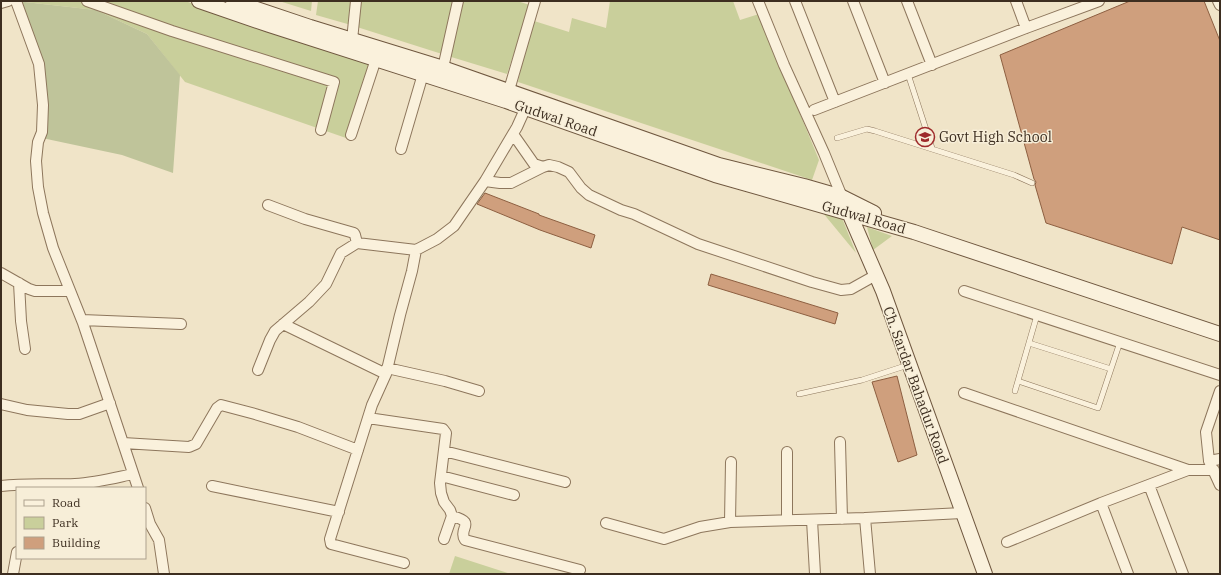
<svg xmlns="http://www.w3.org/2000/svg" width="1221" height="575" viewBox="0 0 1221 575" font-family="'IBM Plex Serif',serif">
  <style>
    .green { fill: #c9cf9b }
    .cemetery { fill: #bfc49a }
    .building { fill: #cf9f7d; stroke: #8d5f41 }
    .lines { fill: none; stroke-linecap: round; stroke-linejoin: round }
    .service-casing { stroke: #8d765c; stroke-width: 6 }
    .minor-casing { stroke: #8d765c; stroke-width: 12 }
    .secondary-casing { stroke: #6f573f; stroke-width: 16 }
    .service { stroke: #faf1dc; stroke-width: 5 }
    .minor { stroke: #faf1dc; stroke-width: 10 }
    .secondary { stroke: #faf1dc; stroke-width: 14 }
    .labels { text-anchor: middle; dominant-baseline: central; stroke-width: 3; stroke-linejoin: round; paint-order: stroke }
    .street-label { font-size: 14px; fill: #3d2e20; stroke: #f7eed8 }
    .poi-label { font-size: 14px; fill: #3d2e20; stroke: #f7eed8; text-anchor: start }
  </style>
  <rect width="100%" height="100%" fill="#f0e4c8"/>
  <path class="green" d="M16,1h169l185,61v6l-24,70 -161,-56 -38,-48 -51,-24z
    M279,1h33l-1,10z
    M318,1h34l-1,24 -35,-10z
    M359,1h96l-13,53 -85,-27z
    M463,1h54l13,4 -23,69 -59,-18z
    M610,1h123l7,19 19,-6 60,146 -7,20 -294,-98 13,-62 38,12 3,-14 34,10z
    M823,213l19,5 14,35z
    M867,227l25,9 -19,14z
    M455,556l56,18h-62z"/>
  <path class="cemetery" d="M16,1l80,9 51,24 33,41 -7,98 -51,-18 -80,-17 -3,-76z"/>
  <path class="building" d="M1130,1h74l16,40v199l-38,-13 -10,37 -126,-41 -11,-38 1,-3 -2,-3 -34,-124z
    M485,193l54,21v1l56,20 -4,13 -51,-18 -63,-26z
    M711,274l127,39 -3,11 -127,-39z
    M897,376l20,79 -19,7 -26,-80z"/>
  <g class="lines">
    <g class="service-casing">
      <path id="service" d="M908,74l24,74
        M837,138l30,-9 8,2 139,44 18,8
        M1029,343l82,26
        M1018,381l80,27 22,-66
        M1015,391l22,-76
        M799,394l63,-14 46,-15"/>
    </g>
    <g class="minor-casing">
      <path id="minor" d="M16,1l23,63 4,41 -1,27 -4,10 -2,19 2,26 5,26 10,35 30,75 55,165
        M87,1l85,30 162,51 -13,48
        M758,1l26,64 40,88 18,44
        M795,1l40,101
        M853,1l32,82
        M907,1l25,64
        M1016,1l10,27
        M1218,1l2,4
        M1,3l7,-2
        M352,40l4,-39
        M443,68l15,-67
        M507,97l28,-96
        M814,110l212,-82 73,-27
        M513,134l21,30 9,3
        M351,135l25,-76
        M401,149l22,-75
        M485,181l15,2h11l32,-16 6,-2 9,2 11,5 12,16 8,7 32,15 13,4 64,30 114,38 29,8 10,-1 25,-14
        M268,205l37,14 49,14 1,2 2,8 59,7
        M1,273l28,16 6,2h34
        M19,283l2,38 4,28
        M964,291l256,84
        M82,320l99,4
        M283,324l103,50
        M387,368l58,13 34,10
        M258,370l12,-30 5,-9 34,-29 17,-18 15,-31 16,-10
        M1220,391l-14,41 3,29 11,24
        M964,393l224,77
        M1,404l26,6 41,4h11l31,-11
        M368,418l75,11 3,4 -6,50 1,10 3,9 6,8 2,6 -8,23
        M840,442l2,77
        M123,443l66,4 7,-3 21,-36 4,-3 34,9 43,13 60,23
        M444,451l121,31
        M787,452v68
        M1209,461l11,-2
        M441,476l73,19
        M1149,485l34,89
        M1,486c25,-3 49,-1 74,-2 20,-1 39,-6 58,-10
        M212,486l127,26
        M1101,503l27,71
        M145,508l5,16 9,16 5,34
        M452,516c26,7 5,12 13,24l115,30
        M865,518l5,56
        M812,520l3,54
        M730,522l1,-60
        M606,523l58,16 36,-12 30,-5 135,-4 97,-5
        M1007,542l94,-39 87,-33h26
        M404,563l-73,-19 -1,-5 42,-134 14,-31 14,-59 12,-44 4,-21 21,-11 17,-13 31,-45 32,-54 9,-20
        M13,574l4,-22"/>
    </g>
    <g class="secondary-casing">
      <path id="secondary" d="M199,1l70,24 237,76 209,74 199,57 306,102
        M233,1l77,26 133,41 276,97 85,21 38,11 32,16
        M847,208l36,83 102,283"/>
    </g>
    <use href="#service" class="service"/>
    <use href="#minor" class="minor"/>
    <use href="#secondary" class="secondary"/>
  </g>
  <defs>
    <g id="school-ring" transform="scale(1)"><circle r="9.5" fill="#f7eed8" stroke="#9e2a2b" stroke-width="1.5"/><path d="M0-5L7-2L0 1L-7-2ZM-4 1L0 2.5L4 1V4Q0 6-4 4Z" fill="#9e2a2b"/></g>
  </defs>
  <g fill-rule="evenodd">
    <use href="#school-ring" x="925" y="137"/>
  </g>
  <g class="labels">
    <g class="street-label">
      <text transform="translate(556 118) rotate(19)">Gudwal Road</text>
      <text transform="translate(864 217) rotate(16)">Gudwal Road</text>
      <text transform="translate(916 385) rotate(70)">Ch. Sardar Bahadur Road</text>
    </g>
    <g class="poi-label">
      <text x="939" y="137">Govt High School</text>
    </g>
  </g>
  <rect width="1221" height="575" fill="none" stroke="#3d2e20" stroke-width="4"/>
  <rect x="16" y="487" width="130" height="72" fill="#f7eed8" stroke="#ada18e"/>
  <rect x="24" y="500" width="20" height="6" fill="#faf1dc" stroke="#ada18e"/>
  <text x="52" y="507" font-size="12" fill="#3d2e20">Road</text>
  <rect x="24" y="517" width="20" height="12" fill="#c9cf9b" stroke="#ada18e"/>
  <text x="52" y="527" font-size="12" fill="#3d2e20">Park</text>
  <rect x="24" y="537" width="20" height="12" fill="#cf9f7d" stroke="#ada18e"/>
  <text x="52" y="547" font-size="12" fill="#3d2e20">Building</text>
</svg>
